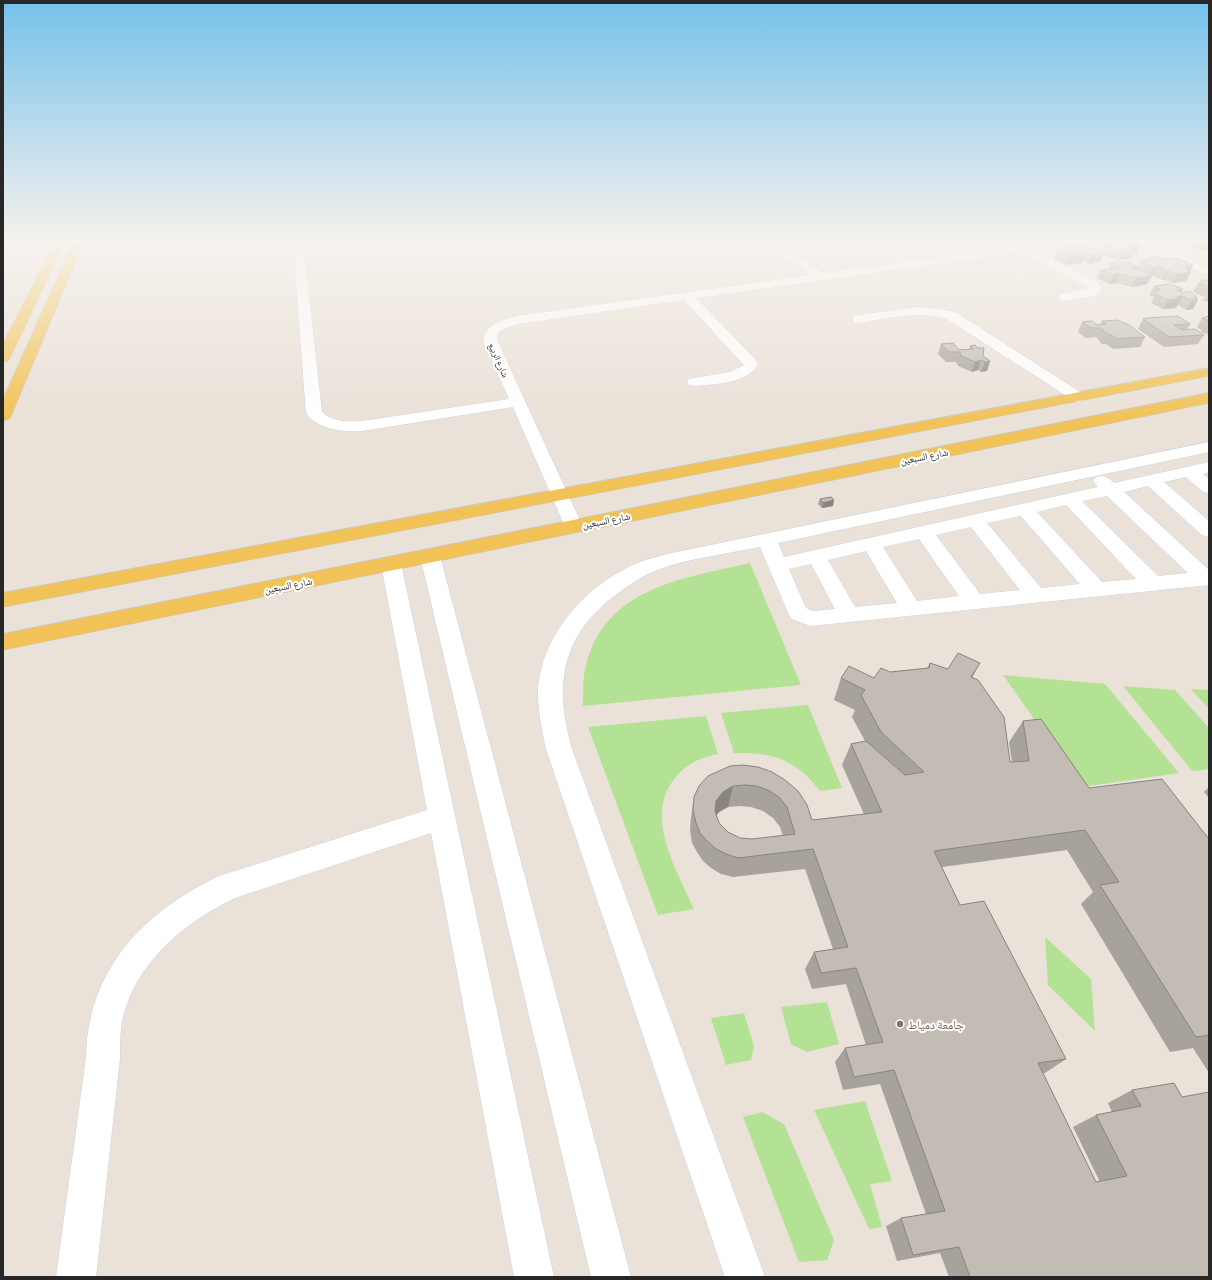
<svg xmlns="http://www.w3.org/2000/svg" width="1212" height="1280" viewBox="0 0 1212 1280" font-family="Commissioner,'Noto Naskh Arabic',sans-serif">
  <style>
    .green { fill: #b4e294 }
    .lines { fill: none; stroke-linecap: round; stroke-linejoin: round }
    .minor-casing { stroke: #ced3e1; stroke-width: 1 }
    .major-casing { stroke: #c3c3c3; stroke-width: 1 }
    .minor { fill: #fff; fill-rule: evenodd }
    .major { fill: #f1c357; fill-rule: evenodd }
    .wall { fill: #a7a29b; fill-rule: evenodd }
    .shaded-wall { fill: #88847e }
    .building { fill: #c2bcb4; stroke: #88847e; fill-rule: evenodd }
    .education-dot { fill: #8d6e63; stroke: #fff; stroke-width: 1.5 }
    .labels { text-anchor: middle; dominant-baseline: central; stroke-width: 4; stroke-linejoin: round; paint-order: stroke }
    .far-street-label { font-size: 9px; fill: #272727; stroke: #fff }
    .street-label { font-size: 10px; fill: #272727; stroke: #fff }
    .near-education-label { font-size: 12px; fill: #785e54; stroke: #fff; text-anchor: start }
  </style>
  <rect width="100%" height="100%" fill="#eae1d8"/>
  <path class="green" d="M750,563l51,122 -218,21c0,-10 0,-20 1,-30 14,-87 95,-97 166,-113z
    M1003,675l102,9 74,89 -97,14z
    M1123,686l52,4 34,38v41l-17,2z
    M1191,689l18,1v19z
    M808,705l34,83 -22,3c-24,-31 -47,-39 -86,-38l-13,-40z
    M706,716l12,38c-20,4 -34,11 -46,28 -27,38 6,90 22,127l-36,6 -70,-188z
    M1045,937l46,42 4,52 -47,-46z
    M827,1002l12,42 -32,8 -16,-8 -10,-37z
    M744,1013l10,33 -3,14 -25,5 -15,-47z
    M865,1101l27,80 -22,3 12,43 -13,2 -55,-119z
    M762,1112l22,12 50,116 -7,20 -28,2 -56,-145z"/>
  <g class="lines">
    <g class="minor-casing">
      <path id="minor" d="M293,242h10l19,170c11,10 25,10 40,9l147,-22 -26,-59c3,-16 19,-20 33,-24l294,-41 -43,-33h12l43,31 131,-18 -19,-11 -1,-2h13l21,11 78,-11h27l-1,2 -4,1 -31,5 60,31 6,8 -7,7 -31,5 -4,-1 -2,-3 2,-3 29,-6 -67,-36 -326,46 59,61 3,6c-13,19 -43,19 -64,21l-5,-1 -2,-3 2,-3 41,-7 14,-7 -60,-65 -166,24 -14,5 -6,4 -1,7 86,187 -2,4 -7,2 -7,-2 -2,-4 -52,-120 -151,24c-19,1 -44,-1 -56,-18z
        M692,242h25c-5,5 -18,6 -25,4l-1,-2z
        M1134,242h14l61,26v7l-74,-31z
        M917,307l24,2 16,4 126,81 3,3 -3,3 -5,2 -5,-2 -126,-81c-29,-9 -59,-1 -88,4l-5,-1 -1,-3 1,-3 5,-1z
        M1209,442v10l-431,91 6,14 314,-70 -5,-6 3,-4c8,-2 12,0 18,6l95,-21v10l-6,2 6,5v14l-6,-1 -17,-15 -22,5 45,39v16l-7,-2 -54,-49 -24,6 85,78v15l-399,41 -18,-7 -3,-4 -29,-68c-34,7 -70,11 -103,23 -18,7 -34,19 -49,31 -49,41 -53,89 -36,148l193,528h-40l-179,-528c-4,-19 -8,-38 -8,-57 3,-57 48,-107 99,-129 11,-4 23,-7 35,-10zM1107,496l81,77 -30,3 -76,-75zM1066,505l70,74 -34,3 -65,-70zM1021,516l59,68 -39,4 -54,-65zM971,527l49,63 -40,4 -44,-59zM919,539l40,57 -42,5 -34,-54zM866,551l31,52 -42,4 -27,-47zM811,564l24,45 -22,2 -5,-2 -3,-3 -16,-37z
        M430,550l7,2 3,4 191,721h-40l-171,-721 3,-4z
        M391,558l7,1 3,5 153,713h-40l-83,-444 -196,65c-46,22 -92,58 -109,109 -6,16 -6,34 -6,51l-24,219h-40l30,-219c1,-88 57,-146 133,-182l208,-66 -46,-246 3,-5z"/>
    </g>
    <g class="major-casing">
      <path id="major" d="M55,242h10l-55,116 -2,3 -5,1v-18z
        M74,242h10l-73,174 -2,3 -6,2v-22z
        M1209,368v8l-1206,231v-14z
        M1209,393v10l-1206,247v-16z"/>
    </g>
    <use href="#minor" class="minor"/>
    <use href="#major" class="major"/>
  </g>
  <path class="wall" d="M1178,242h31l-11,9z
    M1102,243l35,11h-3l-3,5 -13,1 -15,-5 -3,7 -11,2 -6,-3 -2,1v1l-14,2 -13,-5 3,-9 5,-1 2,-4 34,5z
    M1141,261l49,11h1l-5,9 -14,2 -7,-3h-3l-9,-4 1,-1h-2l-5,9 -15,3 -16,-4 -7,1 -12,-6 4,-8 7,-1 3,-6 27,4z
    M1201,280l8,1v22l-7,-3 3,-3 -12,-5 5,-9 2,-1z
    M1154,286l29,3 -2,3 17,7 -5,10 -7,1 -8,-5h-1l-1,3 -13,1 -12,-6 3,-6 -5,-2z
    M1209,316v18h-2l-6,-2 1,-2 -5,-2 5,-10z
    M1143,319l47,5 -3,6 17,5 -6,9 -34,3 -26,-18z
    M1102,321l43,16 -5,10 -27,2 -7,-5h-4l-6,-7 -10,1 -8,-6 4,-10 15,3h3z
    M941,344l18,6 10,-1 1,-3 20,15 -3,10 -6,1 -3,-2 -6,2 -14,-6 -2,-4h-10l-8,-8z
    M820,499l13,7 -11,2 -4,-4z
    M930,663l42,15 38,84h2l-3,-20 14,-21 66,67 120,51v234l-16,-25 -23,4 -89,-148 12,-12 -26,-42 -125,17 18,38 106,154 -21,14h-2l53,109h4l-27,-55 23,-12 16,-3 -4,-9 24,-13 42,-7 35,194h-260l-9,-24 -43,8 -11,-35 15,-8 25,-4 -46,-130 -37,6 -8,-28 10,-14 21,-3 -20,-61 -34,5 -7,-20 9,-17 19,-3 -28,-80 -72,8 -12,-3 -10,-6 -8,-7 -6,-9 -5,-9 -2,-13 1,-13 3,-20 49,-32 69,55 52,-6 -22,-49 9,-21 14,-3 -13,-24 3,-7 -21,-10 7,-22h33l16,-6 37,-4zM740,806l11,1 12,4 10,7 7,9 3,9 -31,3 -12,-1 -12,-6 -9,-9 -3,-8 3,-3 9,-5z
    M1209,787v11l-5,-6z"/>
  <path class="shaded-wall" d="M1202,242h7v7l-11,2z
    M1141,245l-4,9h-3l-3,5 -13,1 4,-8 5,-4z
    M1088,248l-5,13 -2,1v1l-14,2 4,-9 14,-7z
    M1104,254l-4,8 -11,2 3,-9z
    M1193,265l-3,7h1l-5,9 -14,2 5,-9 9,-8z
    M1161,266l-2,2 -1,-1 -4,8h-2l-5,9 -15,3 4,-9 13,-2 4,-9z
    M1139,267l-4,9 -3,-8z
    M1166,271h4l-5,9h-3z
    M1120,274l-4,9 -7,1 4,-9z
    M1183,289l-4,8 4,-1 -5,9h-1l-1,3 -13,1 5,-9 9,-10z
    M1194,297h3l-1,3 2,-1 -5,10 -7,1z
    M981,360l-3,10 -6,2 3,-10z
    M990,361l-3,10 -6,1 4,-10z
    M834,500l-1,6 -11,2 1,-5z
    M980,663l-12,22 3,-8z
    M733,786l-5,21 -9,5 -7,9 4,-20 7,-9z"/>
  <path class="building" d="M1104,242h31l6,3 -14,3 9,3 -14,1 -18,-6 4,-1 -6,-2z
    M1076,245l12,3 -3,1h2l5,-1 12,6 -12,1 -6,-2 -3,1h2l-14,2 -14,-5 7,-1 3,-3 -3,-1z
    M1158,257l4,2 15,-1 16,7 -7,1 2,5 3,1 -14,2 -7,-3h-4l-8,-4h5l-2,-1 -8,1 -12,-6z
    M1117,262h11l11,5 -7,1 3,2 5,-1 12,6 -16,3 -16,-4 -7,1 -12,-5 19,-2 -9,-5z
    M1201,280h5l3,1v6l-11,-4 6,-1z
    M1170,284l13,5 -6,1 5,3 8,-2 7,6h-3l4,2 -7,1 -8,-4 -6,1 4,1 -13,2 -13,-6 5,-5 -6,-3z
    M1178,316l12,8 -16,1 8,5 13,-1 9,6 -35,2 -26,-18 3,-1z
    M1209,316v5l-7,-3z
    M1117,320l12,5 16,12 -28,2 -7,-5h-3l-6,-6h-10l-9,-6 10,-1 5,4 9,-1 -4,-3z
    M953,343l6,7 15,-1 -4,-3 5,-1 3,3h6l-1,8 7,5 -5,1 -4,-2 -6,2 -14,-6 -1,-4h-11l-8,-8z
    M831,497l3,3 -11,3 -3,-4z
    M958,653l22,10 -9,14 7,3 26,37 6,45 19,-1 -6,-40 18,-2 48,69 73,-9 47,60v196l-13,2 -96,-152 19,-3 -34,-52 -151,21 26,54 24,-4 82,158 -28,4 58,119 31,-6 -31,-61 45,-9 -9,-16 42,-7 8,14 27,-5v185h-239l-11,-30 -46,8 -12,-37 44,-7 -51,-141 -40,7 -9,-29 38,-6 -27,-74 -35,5 -7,-21 34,-5 -35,-98 -75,9 -12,-4 -10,-5 -9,-8 -7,-8 -4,-10 -3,-13 1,-13 5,-11 9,-10 22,-10 13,-1 15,2 14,5 13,8 13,11 9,14 5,15 70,-8 -31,-68 15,-3 39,34 19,-3 -43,-40 -20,-37 4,-5 -24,-12 8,-12 25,12 7,-10 9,4 39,-4 1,-5 18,6zM745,785l11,1 12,4 11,7 8,10 8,27 -43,5 -12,-1 -12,-6 -9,-9 -4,-12 1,-10 7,-9 10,-6z"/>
  <linearGradient id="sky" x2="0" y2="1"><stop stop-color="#75c1eb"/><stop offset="0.57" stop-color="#f6f2ed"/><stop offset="1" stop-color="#f6f2ed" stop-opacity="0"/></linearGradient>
  <rect width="1212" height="421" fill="url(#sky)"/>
  <circle class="education-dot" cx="900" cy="1024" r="4"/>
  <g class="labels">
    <g class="far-street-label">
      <text transform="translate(499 360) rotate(66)">شارع الربيع</text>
    </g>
    <g class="street-label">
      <text transform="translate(924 456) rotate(-11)">شارع السبعين</text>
      <text transform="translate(606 520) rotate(-11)">شارع السبعين</text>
      <text transform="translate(288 585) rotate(-11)">شارع السبعين</text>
    </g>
    <g class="near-education-label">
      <text x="908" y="1024">جامعة دمياط</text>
    </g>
  </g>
  <rect width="1212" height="1280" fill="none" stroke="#272727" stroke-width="8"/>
</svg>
